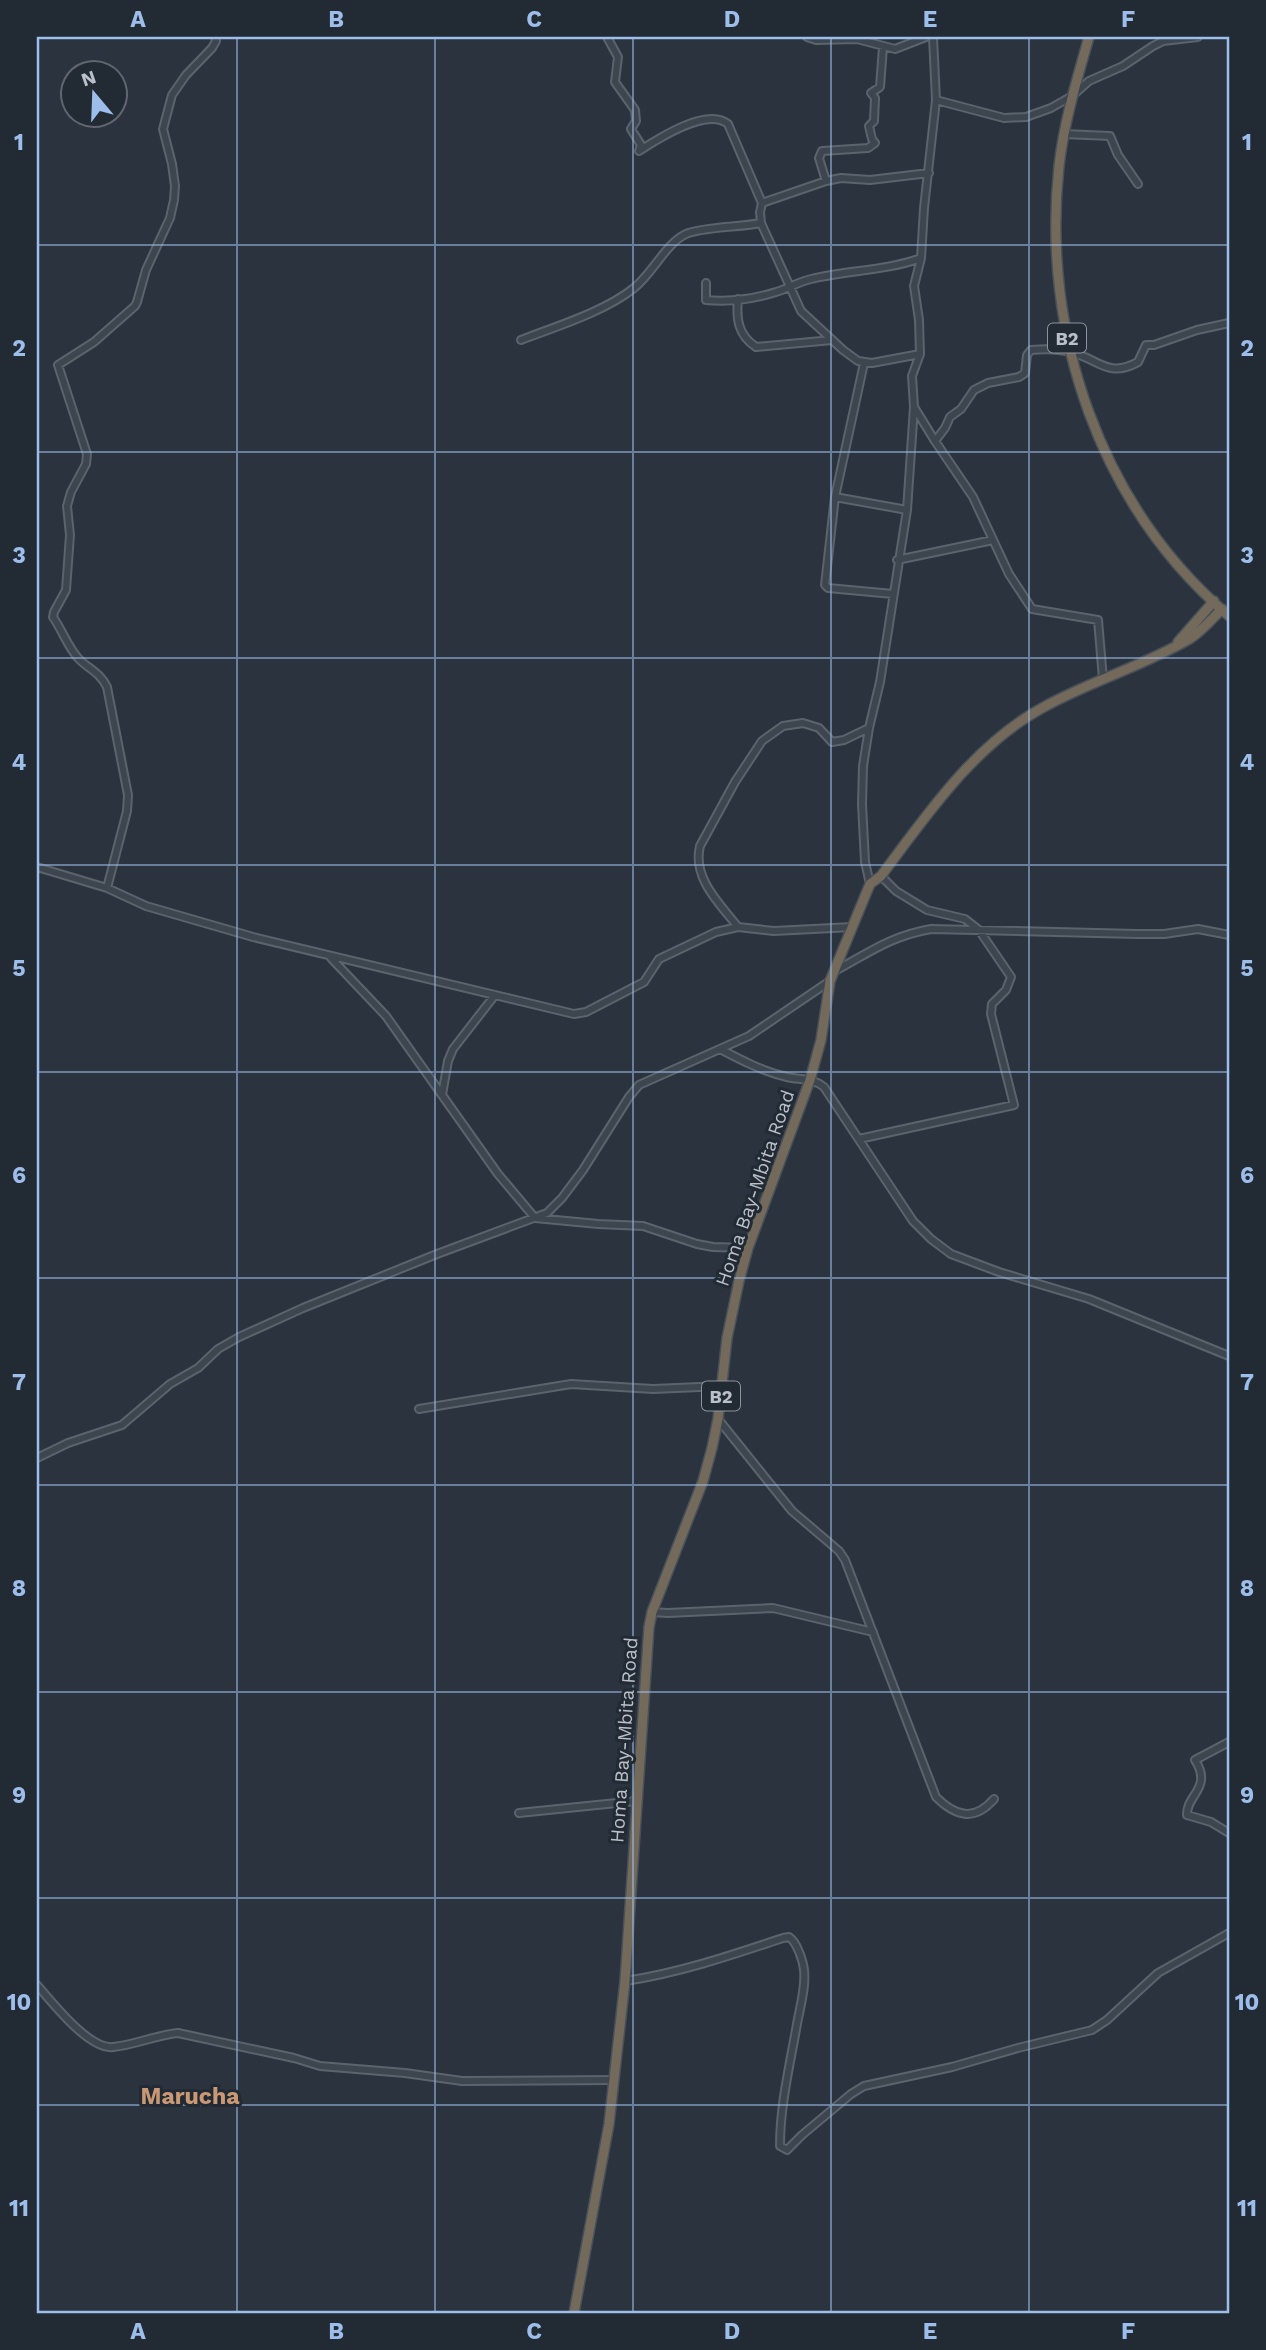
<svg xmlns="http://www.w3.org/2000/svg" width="1266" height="2350" viewBox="0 0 1266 2350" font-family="'Work Sans',sans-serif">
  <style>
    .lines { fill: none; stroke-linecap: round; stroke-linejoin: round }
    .minor-casing { stroke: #5b636c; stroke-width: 10 }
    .highway-casing { stroke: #485059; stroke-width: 12 }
    .minor { stroke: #3d454f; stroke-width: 6 }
    .highway { stroke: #736a5b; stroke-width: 9 }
    .grid { fill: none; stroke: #9dbdeb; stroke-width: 2; stroke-opacity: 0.55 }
    .labels { text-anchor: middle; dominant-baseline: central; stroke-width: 6; stroke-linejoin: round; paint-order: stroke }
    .shield { fill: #222a34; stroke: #8c939c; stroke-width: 2 }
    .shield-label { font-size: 18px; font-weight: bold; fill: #bac0c9 }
    .street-label { font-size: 19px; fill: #bac0c9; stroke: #222a34 }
    .quarter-label { font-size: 23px; font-weight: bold; fill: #c99875; stroke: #222a34 }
    .neatline { fill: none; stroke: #9dbdeb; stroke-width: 2.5 }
    .grid-label { font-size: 23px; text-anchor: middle; font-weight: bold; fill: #9dbdeb }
  </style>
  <rect width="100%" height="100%" fill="#2a333e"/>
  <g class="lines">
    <g class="minor-casing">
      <path id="minor" d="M607,37l11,20 -3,25 20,28 1,11 -5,8 10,16 -2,6c20,-13 68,-44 89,-27l34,79
        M807,37l9,3 41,-1 38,10 31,-12
        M936,100l68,18 22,-1 25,-9 21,-12 17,-15 34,-15 30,-20 10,-5 35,-4
        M1064,134l46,2 8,19 20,29
        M826,181l-7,-23 3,-7 46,-3 7,-5 -3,-4 -3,-13 5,-5 1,-23 -4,-5 9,-6 3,-40
        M706,283v17c22,2 48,-1 70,-8 11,-3 22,-10 35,-13 36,-9 75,-8 110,-21
        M738,299c-2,20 0,36 18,48l76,-7
        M521,340c36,-14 83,-28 113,-52 19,-15 32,-45 52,-54 15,-7 56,-7 75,-11
        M920,354l-48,9 -14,-2 -15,-11 -42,-39 -40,-88 -1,-11 2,-9 64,-22 15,-3 29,2 59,-7
        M864,363l-29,134 -10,88 3,3 65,6
        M914,407l21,34 10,-13 5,-11 11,-8 13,-19 14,-7 31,-6 6,-4 2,-18 4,-5c11,-1 28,-1 39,2 28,6 37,27 68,10l8,-17h8l43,-15 32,-7
        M935,441l38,56 36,77 23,35 66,11 5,59
        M835,497l72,13
        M897,560l96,-20
        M37,867l70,21 39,18 107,31 321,77 12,-2 58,-30 15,-23 57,-27 22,-5 36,4 78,-4
        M870,884l-5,-22 -3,-58 1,-38 6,-38 11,-46 27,-172 7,-103 -2,-31 8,-22 -1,-34 -5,-34 7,-28 3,-50 12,-108 -3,-63
        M107,888l20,-77 1,-16 -21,-108c-8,-16 -19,-18 -29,-29 -10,-11 -16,-28 -25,-41l1,-5 12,-22 4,-55 -3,-29 4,-14 15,-28 1,-10 -29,-89 36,-23 41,-36 2,-4 9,-32 24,-52 4,-18 1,-14 -3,-22 -9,-35 9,-34 14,-20 26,-27 4,-7 -1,-4
        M738,927c-18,-23 -46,-49 -38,-81l35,-64 27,-41 21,-15 20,-3 16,5 13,14 12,-2 25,-12
        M331,958l55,58 112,158 37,44 63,6 45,2 54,18 16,3 35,1
        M835,971c35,-19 56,-35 96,-42l206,5h27l34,-5 31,6
        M720,1049c21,11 44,23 67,28 13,3 26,1 37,10l89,134 18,18 20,15 48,18 90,27 140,57
        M442,1095l6,-34 5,-12 42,-54
        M859,1139l155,-34 -23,-91 1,-10 14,-14 5,-13 -32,-47 -14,-11 -38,-9 -31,-19 -15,-15
        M419,1409l152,-25 82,5 70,-3
        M718,1419l74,92 47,40 6,9 91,237c19,19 38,25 58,2
        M37,1458l31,-15 54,-18 48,-41 28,-16 20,-19 21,-12 64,-29 134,-54 110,-41 15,-15 21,-28 46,-73 10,-12 110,-49 81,-55
        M652,1612l16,1 105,-5 100,24
        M1229,1742l-34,18c18,28 -9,35 -8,55l24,7 18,11
        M519,1813l117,-12
        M625,1981c54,-8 107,-26 158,-43l6,-1c8,5 14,24 15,33 2,17 -4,37 -7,54 -7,40 -17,81 -17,122l7,4 15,-15 49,-41 13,-8 88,-19 66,-19 74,-18 15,-10 51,-47 71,-40
        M37,1985c15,17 52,65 76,62 22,-2 43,-12 65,-14l116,25 26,8 85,7 57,8 151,-1"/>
    </g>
    <g class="highway-casing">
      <path id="highway" d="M1089,37c-12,42 -25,85 -30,129 -18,167 41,340 170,450
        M1178,642l36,-41
        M574,2313l35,-189 16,-143 24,-354 3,-15 51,-131 9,-33 6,-29 9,-81 12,-57 9,-33 62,-168 11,-40 9,-59 40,-97 11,-8c45,-60 93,-131 161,-168 48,-27 102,-42 149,-70 11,-7 21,-19 31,-29"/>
    </g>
    <use href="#minor" class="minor"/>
    <use href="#highway" class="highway"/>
  </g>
  <path class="grid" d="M237,37v2276M435,37v2276M633,37v2276M831,37v2276M1029,37v2276M37,245h1192M37,452h1192M37,658h1192M37,865h1192M37,1072h1192M37,1278h1192M37,1485h1192M37,1692h1192M37,1898h1192M37,2105h1192"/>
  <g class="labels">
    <g class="shield">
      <rect x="1048" y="323.5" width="38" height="29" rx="5"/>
      <rect x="702" y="1381.5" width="38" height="29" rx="5"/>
    </g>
    <g class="shield-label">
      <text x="1067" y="338">B2</text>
      <text x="721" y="1396">B2</text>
    </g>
    <g class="street-label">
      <text transform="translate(755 1188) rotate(-71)">Homa Bay-Mbita Road</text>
      <text transform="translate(624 1740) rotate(-86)">Homa Bay-Mbita Road</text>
    </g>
    <g class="quarter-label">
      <text x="190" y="2096">Marucha</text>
    </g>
  </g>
  <rect width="1266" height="2350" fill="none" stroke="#222a34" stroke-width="77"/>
  <g transform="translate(94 94) rotate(341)"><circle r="33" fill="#222a34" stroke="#5f6670" stroke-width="2"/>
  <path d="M0-5L12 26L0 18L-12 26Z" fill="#9dbdeb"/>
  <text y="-10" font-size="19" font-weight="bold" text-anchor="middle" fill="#bac0c9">N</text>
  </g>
  <rect x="38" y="38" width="1190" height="2274" class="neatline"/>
  <g class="grid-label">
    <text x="138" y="27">A</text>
    <text x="336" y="27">B</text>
    <text x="534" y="27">C</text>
    <text x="732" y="27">D</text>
    <text x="930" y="27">E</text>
    <text x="1128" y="27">F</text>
    <text x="19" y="150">1</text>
    <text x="1247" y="150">1</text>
    <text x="19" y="356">2</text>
    <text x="1247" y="356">2</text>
    <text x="19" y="563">3</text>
    <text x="1247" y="563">3</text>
    <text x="19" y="770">4</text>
    <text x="1247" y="770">4</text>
    <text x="19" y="976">5</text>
    <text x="1247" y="976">5</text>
    <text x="19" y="1183">6</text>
    <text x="1247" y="1183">6</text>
    <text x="19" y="1390">7</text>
    <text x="1247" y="1390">7</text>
    <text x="19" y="1596">8</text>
    <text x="1247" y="1596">8</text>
    <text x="19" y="1803">9</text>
    <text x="1247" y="1803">9</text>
    <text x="19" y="2010">10</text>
    <text x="1247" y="2010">10</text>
    <text x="19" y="2216">11</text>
    <text x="1247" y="2216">11</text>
    <text x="138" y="2339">A</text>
    <text x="336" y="2339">B</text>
    <text x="534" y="2339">C</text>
    <text x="732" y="2339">D</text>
    <text x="930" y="2339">E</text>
    <text x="1128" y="2339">F</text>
  </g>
</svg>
